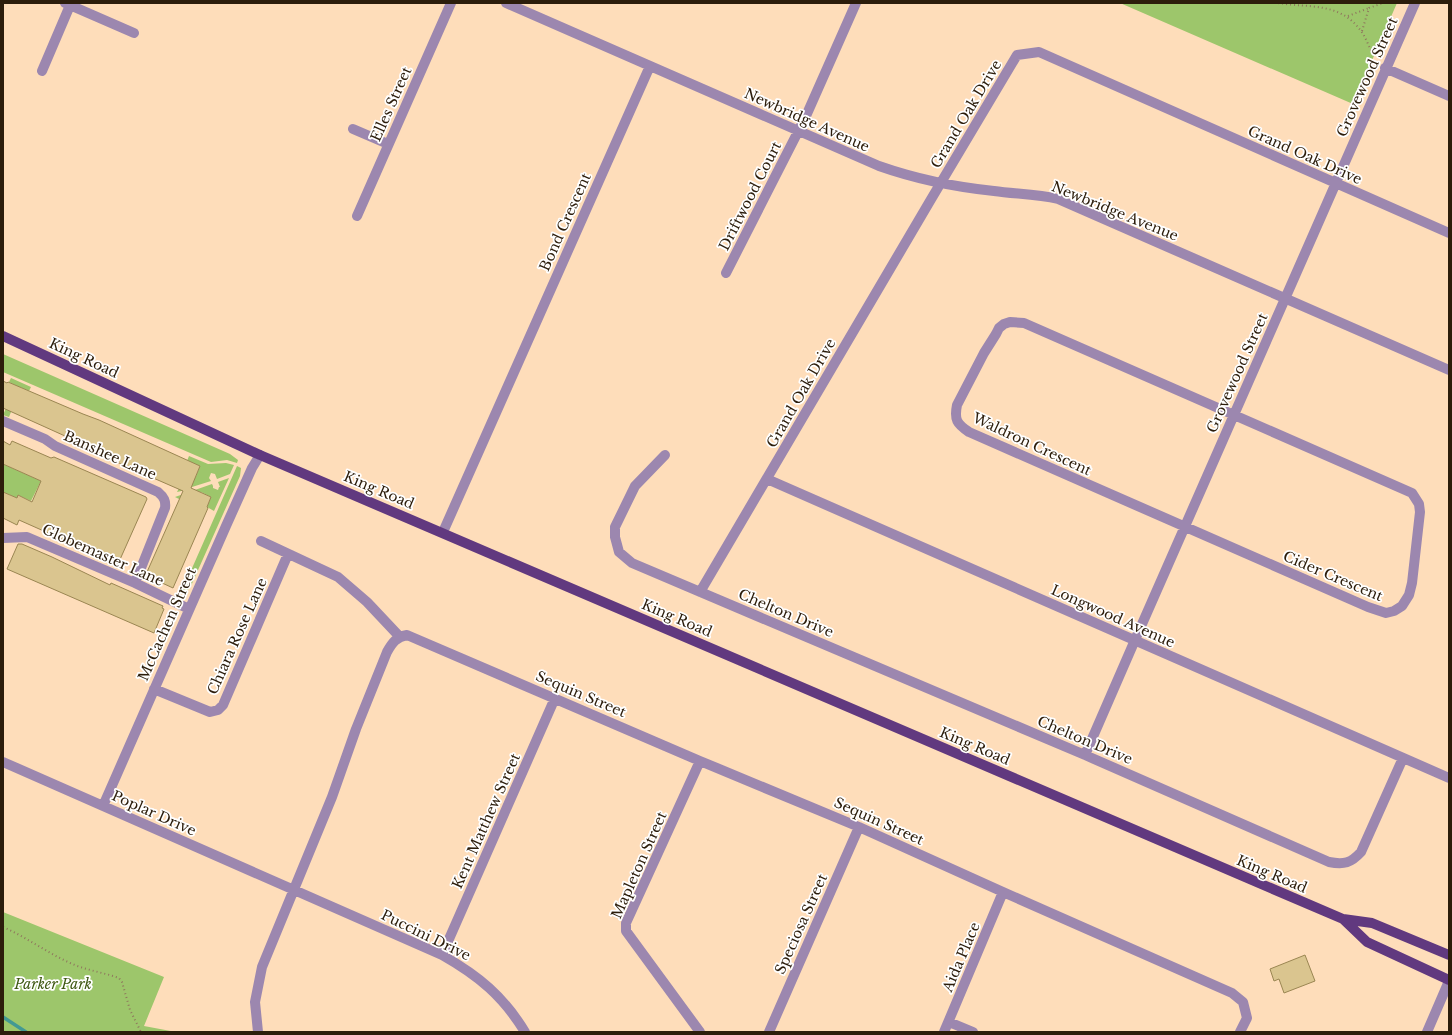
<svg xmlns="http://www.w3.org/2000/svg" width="1452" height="1035" viewBox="0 0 1452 1035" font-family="'Libre Baskerville',serif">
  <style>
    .green { fill: #9dc66b }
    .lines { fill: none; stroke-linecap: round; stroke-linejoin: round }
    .stream { stroke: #439993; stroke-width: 3.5 }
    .building { fill: #dac58f; stroke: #9a8652 }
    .path { stroke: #8f775d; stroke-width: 2; stroke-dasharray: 1 3; stroke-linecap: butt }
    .minor { stroke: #9c87af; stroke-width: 10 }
    .major { stroke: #61397f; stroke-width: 10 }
    .labels { text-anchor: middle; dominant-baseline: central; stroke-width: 3.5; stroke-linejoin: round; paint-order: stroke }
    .street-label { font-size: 14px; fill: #2c1d0b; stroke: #fff }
    .park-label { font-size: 14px; font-style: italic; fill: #3d5811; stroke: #fff }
  </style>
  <rect width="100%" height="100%" fill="#feddba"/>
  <path class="green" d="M1120,3h277l-44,101z
    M3,354l227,100 8,6 -1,3 -10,-3 -16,2 -208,-90z
    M11,378l20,9 -2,4 -9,-4 -9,19 2,1 -4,10 -6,-2 13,-29 -7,-4z
    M189,456l19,8 18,-1 8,2 -4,9 -13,5 -2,-5 -4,-1 -2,5 2,3 -19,6 -1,-2 -5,5 -9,2 5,-10 14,-6 4,-10 -13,-5z
    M3,464l38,17 -10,20 -13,-6 -1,3 -14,-6z
    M237,466l4,2 -1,8 -50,112 -6,5 -2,-2z
    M229,478l-15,33 -7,-4 4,-10 -10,-5 -14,7 -6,-3 -2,3 -4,-2 37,-13 1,2v2l5,2 1,-3h1l-2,-5z
    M3,912l161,65 -20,49 32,6h-173z"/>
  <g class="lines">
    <path class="stream" d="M3,1017l23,15"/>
  </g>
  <path class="building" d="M3,381l4,2 1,-1 75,32 16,6 101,46 -9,22 20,9 -4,10 1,1 -35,80 -26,-12v-4l36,-81 -119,-52 1,-3 -62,-28z
    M3,441l7,4 2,-4 39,17 3,-1 92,40 1,2 -29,65 -99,-44 -2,5 -14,-7v-26l14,6 1,-3 14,7 9,-21 -38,-17z
    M18,544h4l30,13 58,28 1,-2 52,23 -1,2 2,1 -10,24 -147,-64z
    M1305,955l10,26 -31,12 -5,-14 -5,2 -4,-12z"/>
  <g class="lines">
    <path class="path" d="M1278,3c32,5 62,-1 83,28 6,8 8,18 14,25
      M1348,16l21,-8
      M1362,31l7,-23 14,-5
      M3,927c23,10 43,25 65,35 16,8 34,10 51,16l3,4 8,28 11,22"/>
    <path class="minor" d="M65,3l69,30
      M506,3l373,163c37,13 76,21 115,25 21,3 43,3 64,8l391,171
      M1385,68l64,28
      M42,71l29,-68
      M353,129l35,15
      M357,216l94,-213
      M726,273l80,-157 50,-113
      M1010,322l14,1 388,170 7,11 1,8 -8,71 -3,12 -7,11 -8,5 -8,2 -18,-6 -399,-175c-12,-8 -15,-12 -12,-27l27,-52 12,-19 3,-6 5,-4z
      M3,421l42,18 10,7 103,46c6,5 8,9 7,16l-30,75
      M665,455l-30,31 -20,41v10l4,15 13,11 453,192 244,107c15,3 22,1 32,-10l42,-94
      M767,479l682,299
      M443,532l207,-466
      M3,538l24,-1 108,46 54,26
      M261,541l77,36 29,25 32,34
      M700,592l230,-391 87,-146 22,-3 410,181
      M154,689l56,23 8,-2 5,-5 65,-151
      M1085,755l50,-115 280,-637
      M3,762l439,193c37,21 61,41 83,77
      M103,806l123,-280 26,-58 8,-13
      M442,955l113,-257
      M949,1022l24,10
      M258,1032l-3,-30 7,-35 70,-170 24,-68 31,-77c5,-9 9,-15 20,-17l293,126 159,66 144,65 229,101 11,9 4,16 -7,14
      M700,1032l-74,-101v-8l74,-162
      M769,1032l90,-205
      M944,1032l59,-140
      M1427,1032l22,-51"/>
    <path class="major" d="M3,336l257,119 1083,464 29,4 77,32
      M1343,919l24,23 82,38"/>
  </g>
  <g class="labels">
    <g class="street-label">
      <text transform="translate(1367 77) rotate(-66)">Grovewood Street</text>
      <text transform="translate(391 104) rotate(-66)">Elles Street</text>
      <text transform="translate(966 114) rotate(-59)">Grand Oak Drive</text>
      <text transform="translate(807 120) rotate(24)">Newbridge Avenue</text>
      <text transform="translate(1305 155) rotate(24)">Grand Oak Drive</text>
      <text transform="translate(750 196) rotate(-63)">Driftwood Court</text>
      <text transform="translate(1115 211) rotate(22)">Newbridge Avenue</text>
      <text transform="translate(565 222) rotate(-66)">Bond Crescent</text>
      <text transform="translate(84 358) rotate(25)">King Road</text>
      <text transform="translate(1237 373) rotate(-66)">Grovewood Street</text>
      <text transform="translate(801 393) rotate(-60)">Grand Oak Drive</text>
      <text transform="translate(1032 444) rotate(25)">Waldron Crescent</text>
      <text transform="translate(110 455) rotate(24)">Banshee Lane</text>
      <text transform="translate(379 490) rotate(23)">King Road</text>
      <text transform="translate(103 555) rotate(24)">Globemaster Lane</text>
      <text transform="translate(1333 576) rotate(23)">Cider Crescent</text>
      <text transform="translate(786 613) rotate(23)">Chelton Drive</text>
      <text transform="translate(1113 616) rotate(24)">Longwood Avenue</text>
      <text transform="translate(677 618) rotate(23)">King Road</text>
      <text transform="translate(167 624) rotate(-66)">McCachen Street</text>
      <text transform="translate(237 636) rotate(-66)">Chiara Rose Lane</text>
      <text transform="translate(581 694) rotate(23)">Sequin Street</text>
      <text transform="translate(1085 740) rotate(23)">Chelton Drive</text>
      <text transform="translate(975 746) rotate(23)">King Road</text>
      <text transform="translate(154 813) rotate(24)">Poplar Drive</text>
      <text transform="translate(486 821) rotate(-66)">Kent Matthew Street</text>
      <text transform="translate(879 821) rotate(24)">Sequin Street</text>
      <text transform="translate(639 865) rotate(-66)">Mapleton Street</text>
      <text transform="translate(1272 874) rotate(23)">King Road</text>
      <text transform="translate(801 924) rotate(-66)">Speciosa Street</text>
      <text transform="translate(426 935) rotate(26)">Puccini Drive</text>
      <text transform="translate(961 957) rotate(-67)">Aida Place</text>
    </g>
    <g class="park-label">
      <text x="53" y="984">Parker Park</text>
    </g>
  </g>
  <rect width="1452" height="1035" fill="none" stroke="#2c1d0b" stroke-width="8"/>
</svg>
